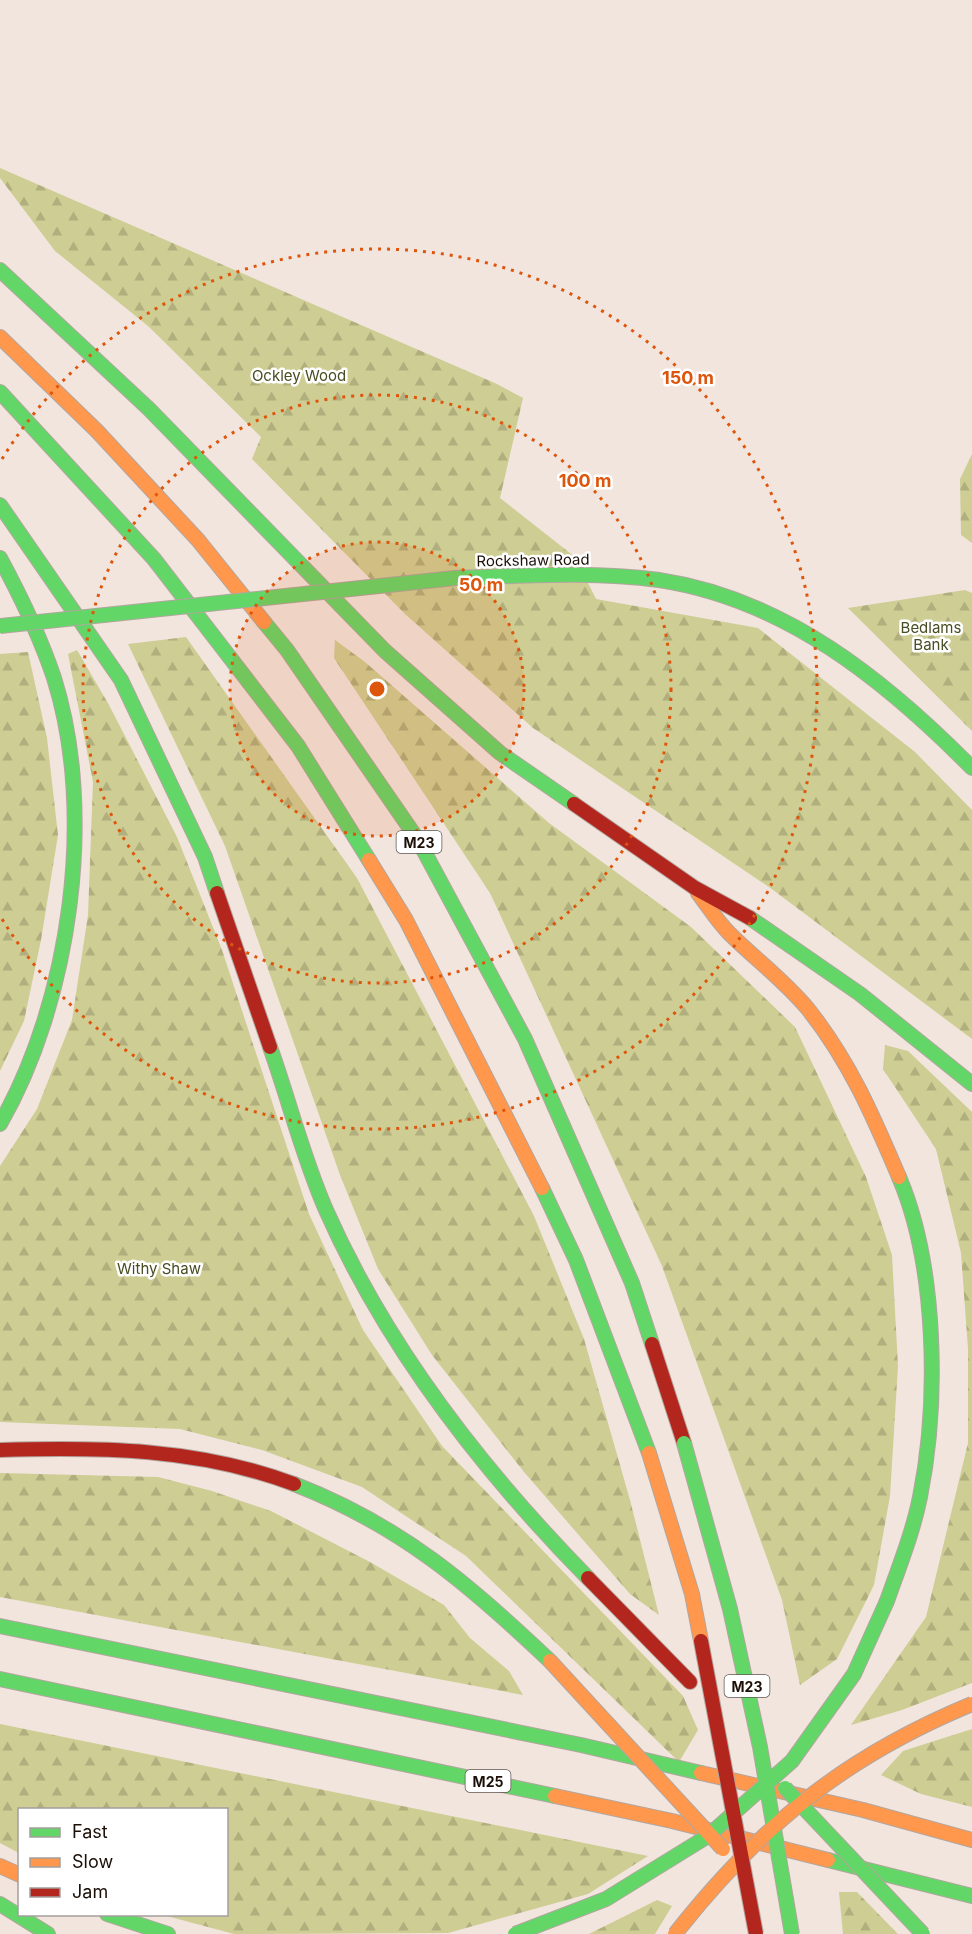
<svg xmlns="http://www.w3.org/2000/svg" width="972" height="1934" viewBox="0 0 972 1934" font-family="Inter,sans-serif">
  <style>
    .forest { fill: url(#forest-firs) }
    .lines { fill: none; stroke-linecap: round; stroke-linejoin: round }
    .fast-casing { stroke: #b2a69f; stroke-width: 16 }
    .slow-casing { stroke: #b2a69f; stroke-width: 16 }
    .jam-casing { stroke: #b2a69f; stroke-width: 16 }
    .fast { stroke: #63d668; stroke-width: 14 }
    .slow { stroke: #ff974d; stroke-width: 14 }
    .jam { stroke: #b3261e; stroke-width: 14 }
    .fast-bridge-casing { stroke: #b2a69f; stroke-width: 16; stroke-linecap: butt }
    .slow-bridge-casing { stroke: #b2a69f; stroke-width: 16; stroke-linecap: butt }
    .jam-bridge-casing { stroke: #b2a69f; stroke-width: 16; stroke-linecap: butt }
    .fast-bridge { stroke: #63d668; stroke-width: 14 }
    .slow-bridge { stroke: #ff974d; stroke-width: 14 }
    .jam-bridge { stroke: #b3261e; stroke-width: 14 }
    .ring { fill: none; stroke: #de550c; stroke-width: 3; stroke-dasharray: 3 6 }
    .labels { text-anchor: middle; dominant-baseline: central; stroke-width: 5; stroke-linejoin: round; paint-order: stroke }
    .shield { fill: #fff; stroke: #5f5751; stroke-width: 1.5 }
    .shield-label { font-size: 14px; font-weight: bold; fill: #1b0f07 }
    .park-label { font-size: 15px; fill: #494d23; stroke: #fff }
    .street-label { font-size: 15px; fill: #1b0f07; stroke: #fff }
    .centre { fill: #de550c; stroke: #fff; stroke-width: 3 }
    .ring-label { font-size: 18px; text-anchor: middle; font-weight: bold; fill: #de550c; stroke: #fff; stroke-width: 5; stroke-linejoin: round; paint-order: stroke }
  </style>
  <defs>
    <pattern id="forest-firs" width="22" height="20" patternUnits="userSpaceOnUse" patternTransform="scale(1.5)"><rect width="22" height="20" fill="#cecd93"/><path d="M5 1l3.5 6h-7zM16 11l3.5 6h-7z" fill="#b0af7d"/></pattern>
  </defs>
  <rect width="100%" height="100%" fill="#f2e5de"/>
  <path class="forest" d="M0,168l497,216 26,14 -23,100 75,59 21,42 162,29 157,124 57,58v229l-203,-152 -236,-159 -128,-114 -153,-155 9,-22 -113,-111 -93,-75 -55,-73z
    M972,454v89l-11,-8 -1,-56z
    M965,590l7,3v138l-124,-123z
    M186,637l171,241 177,338 50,123 46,161 29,115 -29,-21 -106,-122 -92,-117 -54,-86 -38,-94 -115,-329 -97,-202z
    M335,640l30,22 184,161 142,104 104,100 71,150 26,78 6,111 -8,130 -16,89 -37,74 -37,26 -18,-85 -120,-334 -172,-373 -156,-235z
    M77,650l32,55 68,132 45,113 87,264 54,116 79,116 241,250 15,34 -19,32 -213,-206 -104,-69 -100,-37 -82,-21 -180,-7v-256l37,-57 35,-89 16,-105 5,-133 -25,-128z
    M28,652l19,86 11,97 -17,105 -17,81 -24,50v-417z
    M885,1045l23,6 64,61v571l-70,27 -51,15 75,-108 42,-174v-94l-7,-96 -25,-104 -53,-80z
    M0,1473l158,4 54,14 59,20 99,51 74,43 26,33 39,33 14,24 -523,-98z
    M0,1724l648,132 -60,38 -140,39 -214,1 -71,-19 63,-1v-104h-206l-1,43 -19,-10z
    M972,1729v78l-51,-13 -40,-19 22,-24z
    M839,1892h18l41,42h-55z
    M657,1900l15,6 -17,28h-66z"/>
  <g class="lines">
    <g class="fast-casing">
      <path id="fast" d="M0,270l149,139 236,242 115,102 74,51
        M0,392l154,167 144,187 71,114
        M0,505l121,175 84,177 12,36
        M0,558c21,39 40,78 54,120 43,136 16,324 -54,446
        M455,578c68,-2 136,-7 204,2 126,19 226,100 313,188
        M264,622l23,28 131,190 107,199 107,244 20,61
        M750,918l110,76 112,90
        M270,1047c19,53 33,111 56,163 61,138 157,261 262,368
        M542,1188l34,72 73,193
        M294,1484c106,41 175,100 256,177
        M887,1601c12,-34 26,-69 33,-104 19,-95 17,-231 -21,-320
        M0,1626l581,119 120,28
        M0,1679l555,117
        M828,1860l144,36
        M0,1904l48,30
        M107,1914l61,20"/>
    </g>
    <g class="slow-casing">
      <path id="slow" d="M0,337l97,94 101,109 66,82
        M369,860l37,60 136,268
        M698,893c10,13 19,28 31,40 26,26 55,47 79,76 42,53 65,107 91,168
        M701,1773l162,37 109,30
        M555,1796l117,25 156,39
        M0,1866l20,9"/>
    </g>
    <g class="jam-casing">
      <path id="jam" d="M574,804l121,84 55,30
        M217,893l53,154
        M652,1344l32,99
        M0,1450c101,-3 198,-2 294,34
        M588,1578l102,104"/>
    </g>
    <use href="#fast" class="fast"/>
    <use href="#slow" class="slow"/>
    <use href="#jam" class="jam"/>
    <g class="fast-bridge-casing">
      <path id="fast-bridge" d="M0,626l455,-48
        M684,1443l46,166 30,138 32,187
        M785,1788l138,146
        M515,1934l91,-35 102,-63 84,-75 62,-87 33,-73"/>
    </g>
    <g class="slow-bridge-casing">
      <path id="slow-bridge" d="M649,1453l43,141 9,47
        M550,1661l173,188
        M675,1934c86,-109 169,-177 297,-230"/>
    </g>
    <g class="jam-bridge-casing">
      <path id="jam-bridge" d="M701,1641l55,293"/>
    </g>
    <use href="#fast-bridge" class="fast-bridge"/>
    <use href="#slow-bridge" class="slow-bridge"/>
    <use href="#jam-bridge" class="jam-bridge"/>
  </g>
  <circle cx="377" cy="689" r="147" fill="#de550c" fill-opacity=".12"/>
  <g class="ring">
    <circle cx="377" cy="689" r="147"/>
    <circle cx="377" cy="689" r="294"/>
    <path d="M2 459A440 440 0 1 1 2 919"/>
  </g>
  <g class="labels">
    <g class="shield">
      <rect x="396.5" y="831" width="45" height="22" rx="4.5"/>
      <rect x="724.5" y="1675" width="45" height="22" rx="4.5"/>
      <rect x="465.5" y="1770" width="45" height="22" rx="4.5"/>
    </g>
    <g class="shield-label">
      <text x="419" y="842">M23</text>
      <text x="747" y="1686">M23</text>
      <text x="488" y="1781">M25</text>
    </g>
    <g class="park-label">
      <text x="299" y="375">Ockley Wood</text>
      <text x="931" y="627">Bedlams<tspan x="931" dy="17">Bank</tspan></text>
      <text x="159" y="1268">Withy Shaw</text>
    </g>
    <g class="street-label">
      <text transform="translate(533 560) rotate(-1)">Rockshaw Road</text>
    </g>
  </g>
  <circle cx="377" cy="689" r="9" class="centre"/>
  <g class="ring-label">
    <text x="688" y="384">150 m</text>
    <text x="585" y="487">100 m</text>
    <text x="481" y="591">50 m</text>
  </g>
  <rect x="18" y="1808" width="210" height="108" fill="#ffffff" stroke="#a49f9c" stroke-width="1.5"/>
  <rect x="30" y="1828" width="30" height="9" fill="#63d668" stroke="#a49f9c" stroke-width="1.5"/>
  <text x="72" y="1838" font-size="18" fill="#1b0f07">Fast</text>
  <rect x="30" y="1858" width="30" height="9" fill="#ff974d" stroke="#a49f9c" stroke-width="1.5"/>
  <text x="72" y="1868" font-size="18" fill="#1b0f07">Slow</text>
  <rect x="30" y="1888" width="30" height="9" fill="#b3261e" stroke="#a49f9c" stroke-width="1.5"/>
  <text x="72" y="1898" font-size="18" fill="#1b0f07">Jam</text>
</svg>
